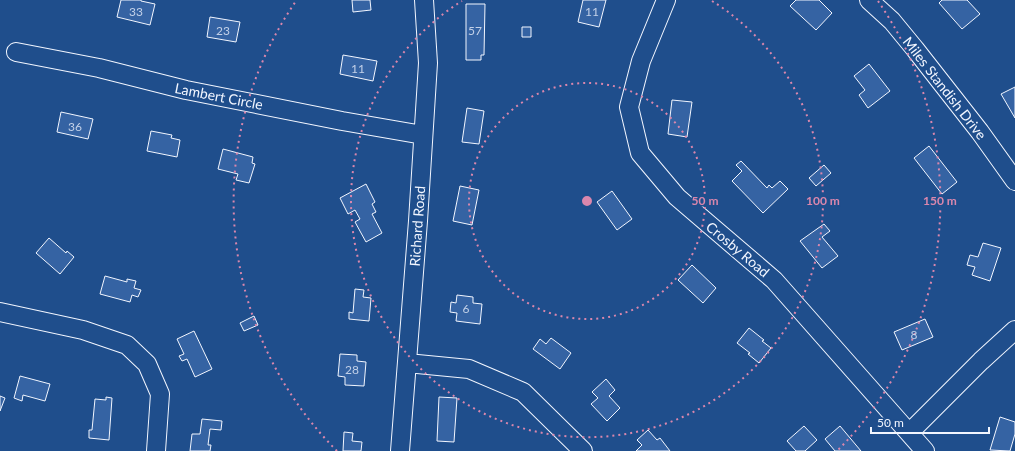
<svg xmlns="http://www.w3.org/2000/svg" width="1015" height="451" viewBox="0 0 1015 451" font-family="Lato,sans-serif">
  <style>
    .building { fill: #3563a3; stroke: #f2f6ff }
    .lines { fill: none; stroke-linecap: round; stroke-linejoin: round }
    .minor-casing { stroke: #f2f6ff; stroke-width: 20 }
    .minor { stroke: #1f4e8c; stroke-width: 18 }
    .ring { fill: none; stroke: #da87ad; stroke-width: 2; stroke-dasharray: 2 4 }
    .labels { text-anchor: middle; dominant-baseline: central; stroke-width: 3; stroke-linejoin: round; paint-order: stroke }
    .number-label { font-size: 12px; fill: #c3d1e8 }
    .street-label { font-size: 14px; fill: #f2f6ff; stroke: #1f4e8c }
    .centre { fill: #da87ad; stroke: #1f4e8c; stroke-width: 2 }
    .ring-label { font-size: 12px; text-anchor: middle; font-weight: bold; fill: #da87ad; stroke: #1f4e8c; stroke-width: 3; stroke-linejoin: round; paint-order: stroke }
  </style>
  <rect width="100%" height="100%" fill="#1f4e8c"/>
  <path class="building" d="M121,0h20v1l14,3 -5,21 -33,-8z
    M352,0h18l1,10 -18,2z
    M583,0h23l-7,27 -21,-5z
    M796,0h23l13,13 -16,17 -26,-24z
    M942,0h25l13,14 -18,15 -23,-26z
    M466,4h19l-1,51h-3v5h-15z
    M210,17l30,5 -4,20 -29,-5z
    M522,27h9v10h-9z
    M343,55l34,6 -4,20 -33,-7z
    M869,64l21,27 -22,17 -9,-13 6,-5 -11,-14z
    M1015,87v31l-14,-24z
    M672,100l20,2 -5,35 -19,-3z
    M467,108l17,3 -5,33 -17,-2z
    M61,112l32,7 -5,20 -31,-7z
    M151,131l21,4 -1,3 9,2 -3,17 -30,-6z
    M929,146l28,36 -15,12 -28,-36z
    M223,149l30,8 -1,6 3,1 -6,19 -13,-3 2,-6 -20,-5z
    M741,161l26,27 2,-3 3,3 8,-7 8,8 -25,24 -31,-32 10,-10 -6,-6z
    M824,165l7,8 -15,13 -7,-8z
    M366,184l9,18 -3,2 4,8 -4,2 10,19 -16,9 -11,-20 5,-3 -5,-9 -7,4 -8,-16z
    M460,186l19,4 -7,35 -19,-4z
    M612,191l20,28 -15,11 -20,-28z
    M824,224l6,7 -8,6 16,19 -16,12 -22,-27z
    M49,238l17,15 1,-2 7,6 -14,17 -24,-21z
    M983,243l18,5 -11,33 -18,-6 3,-8 -8,-2 3,-10 8,2z
    M692,265l24,23 -13,15 -25,-23z
    M105,276l22,6v-3l9,2 -2,7 7,2 -3,7 -6,-2 -2,7 -30,-8z
    M355,289l9,1 -1,7 8,1 -2,23 -20,-2v-7l4,1z
    M457,295l16,2v6l9,1 -2,20 -24,-3 1,-8 -7,-1 1,-10 5,1z
    M254,316l4,9 -14,6 -4,-8z
    M925,319l8,18 -31,13 -8,-18z
    M749,328l15,12 -2,1 9,7 -12,15 -11,-9 2,-1 -13,-10z
    M194,331l18,38 -17,8 -8,-18 -5,2 -3,-5 5,-2 -7,-15z
    M551,338l20,15 -11,16 -27,-20 7,-10 6,5z
    M340,354l17,1v6l9,1 -2,24 -19,-1v-8l-7,-1z
    M20,376l30,8 -5,17 -22,-6 -1,6 -8,-3z
    M606,379l9,11 -6,6 11,12 -13,13 -16,-17 7,-6 -6,-6z
    M0,396l5,2 -5,13z
    M106,397l6,1 -3,42 -20,-2v-8h3l3,-31 11,1z
    M439,397l18,1 -3,44 -17,-1z
    M1000,417l15,5v12l-5,17 -20,-1z
    M202,419l20,2 -1,9 -11,-1 -2,16h3l-1,6h-20l2,-17h8z
    M804,426l13,14 -12,11h-9l-9,-10z
    M840,426l21,25h-26l-10,-12z
    M648,430l9,10 3,-2 10,13h-34l6,-6 -5,-5z
    M344,432l9,1 -1,8 10,1 -1,9h-18z"/>
  <g class="lines">
    <g class="minor-casing">
      <path id="minor" d="M666,0l-25,61 -12,46 11,46 37,44 97,83 151,171
        M869,0l23,21 23,28 65,83 35,49
        M16,52l83,16 87,22 156,31 81,14
        M0,312l83,18 44,15 20,19 13,30 -4,57
        M407,363l62,6 54,23 60,59
        M909,433l72,-72 34,-31
        M400,451l18,-230 10,-158 -4,-63"/>
    </g>
    <use href="#minor" class="minor"/>
  </g>
  <g class="ring">
    <circle cx="587" cy="201" r="118"/>
    <path d="M712 1A236 236 0 1 1 462 1"/>
    <path d="M337 451A353 353 0 0 1 296 1M878 1A353 353 0 0 1 837 451"/>
  </g>
  <g class="labels">
    <g class="number-label">
      <text x="136" y="11">33</text>
      <text x="592" y="11">11</text>
      <text x="223" y="30">23</text>
      <text x="475" y="30">57</text>
      <text x="358" y="68">11</text>
      <text x="75" y="126">36</text>
      <text x="466" y="308">6</text>
      <text x="914" y="334">8</text>
      <text x="352" y="369">28</text>
    </g>
    <g class="street-label">
      <text transform="translate(945 88) rotate(52)">Miles Standish Drive</text>
      <text transform="translate(219 96) rotate(11)">Lambert Circle</text>
      <text transform="translate(417 226) rotate(-86)">Richard Road</text>
      <text transform="translate(738 249) rotate(40)">Crosby Road</text>
    </g>
  </g>
  <circle cx="587" cy="201" r="6" class="centre"/>
  <g class="ring-label">
    <text x="705" y="205">50 m</text>
    <text x="823" y="205">100 m</text>
    <text x="940" y="205">150 m</text>
  </g>
  <path d="M871 427v6h118v-6" fill="none" stroke="#f2f6ff" stroke-width="2"/>
  <text x="877" y="427" font-size="12" fill="#f2f6ff" stroke="#1f4e8c" stroke-width="3" paint-order="stroke">50 m</text>
</svg>
